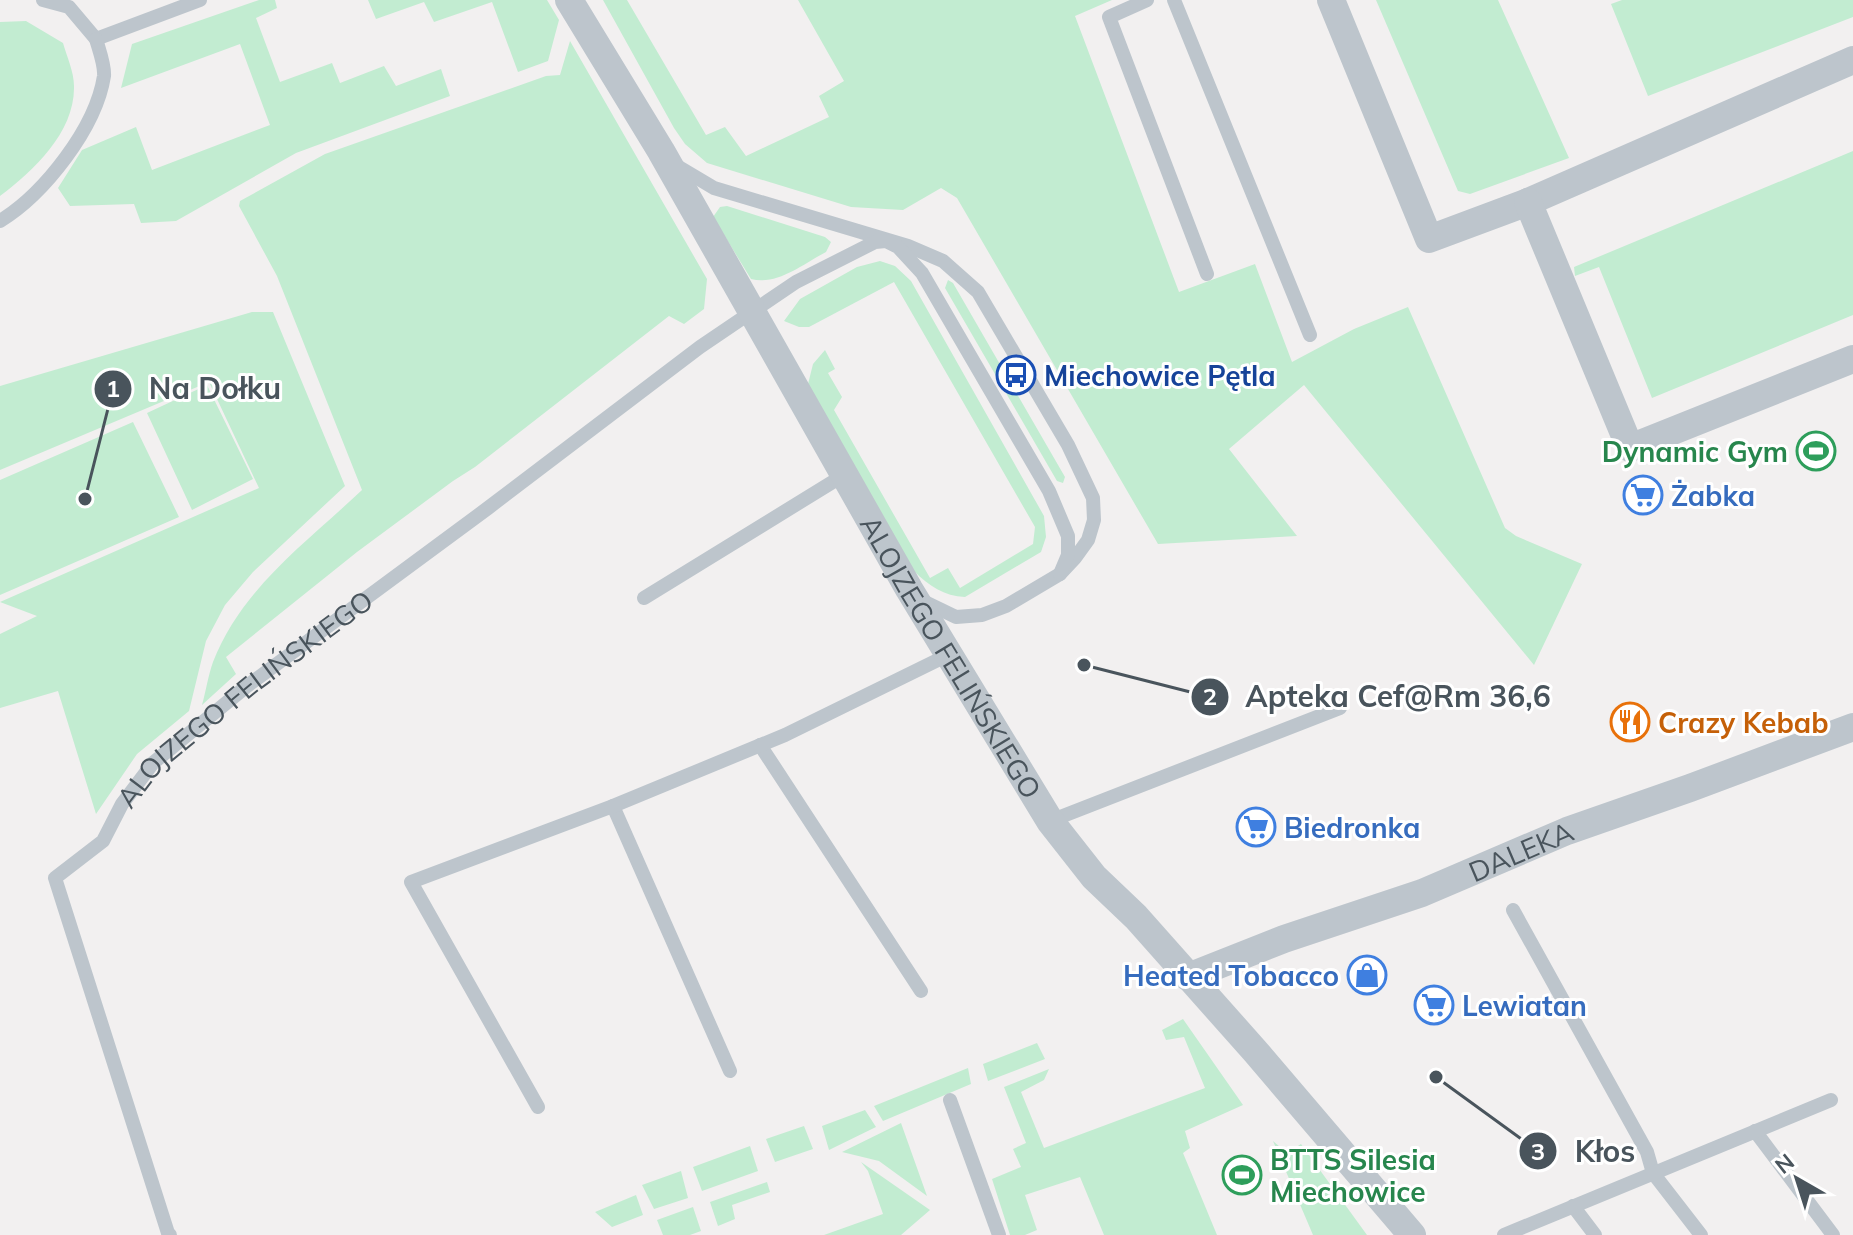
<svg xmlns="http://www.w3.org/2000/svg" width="1853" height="1235" viewBox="0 0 1853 1235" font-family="Mulish,sans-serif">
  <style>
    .green { fill: #c2ecd1 }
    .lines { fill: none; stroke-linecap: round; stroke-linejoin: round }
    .lane { stroke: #bdc5cc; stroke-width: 14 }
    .street { stroke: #bdc5cc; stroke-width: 28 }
    .labels { text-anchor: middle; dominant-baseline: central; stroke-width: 6; stroke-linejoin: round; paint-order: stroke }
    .transit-label { font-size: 28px; font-weight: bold; fill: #164399; stroke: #fff; text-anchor: start }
    .leisure-label { font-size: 28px; font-weight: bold; fill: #27864d; stroke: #fff; text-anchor: end }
    .shop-label { font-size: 28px; font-weight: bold; fill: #366cbe; stroke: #fff; text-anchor: start }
    .street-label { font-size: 28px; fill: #49545c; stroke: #fff }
    .food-label { font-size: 28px; font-weight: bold; fill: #c56008; stroke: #fff; text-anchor: start }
    .leader { fill: none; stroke: #49545c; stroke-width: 3 }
    .callout-dot { fill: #49545c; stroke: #fff; stroke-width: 3 }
    .mark-label { font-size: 24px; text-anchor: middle; font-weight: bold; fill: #fff }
    .callout-label { font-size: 30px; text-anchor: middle; font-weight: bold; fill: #49545c; stroke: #fff; stroke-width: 6; stroke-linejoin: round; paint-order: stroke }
  </style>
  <rect width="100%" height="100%" fill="#f2f0f0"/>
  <path class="green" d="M259,0h16l2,8 -21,10 24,64 52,-19 8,20 44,-17 12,20 45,-17 9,27 -154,57 -120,68 -35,2 -7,-19 -64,2 -12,-18 24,-38 54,-23 16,43 118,-45 -30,-81 -119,44 11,-44z
    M368,0h179l12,20 -11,41 -30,11 -26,-70 -58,20 -10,-20 -48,17z
    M603,0h24l79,135 19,-8 21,29 83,-39 -10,-21 25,-15 -46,-81h314l-37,16 104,276 76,-28 37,98 62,-33 54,-22 97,221 11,8 66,28 -48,101 -230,-280 -75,64 68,87 -139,8 -201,-346 -16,-10 -38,22 -52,-3 -144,-44 -22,-19 -11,-16z
    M1376,0h122l71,158 -99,36 -12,-3z
    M1622,0h231v17l-205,79 -37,-92z
    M26,21l37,22c4,14 11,29 11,43 1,46 -40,84 -74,110v-174z
    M570,41l137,238 -3,30 -20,15 -15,-8 -194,151 -22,14 -96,71 -131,105 10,17 -34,31c4,-14 6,-29 11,-43 29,-74 93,-119 149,-172l-85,-214 -38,-70 1,-5 85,-47 221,-78 14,-1z
    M1853,151v164l-201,83 -53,-131 -24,9 -1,-9z
    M727,206l98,31 6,5 -5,10c-23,12 -49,34 -75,27l-38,-62 7,-10z
    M880,261l15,5 16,15 133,235 2,21 -5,15 -76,45c-21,-1 -36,-11 -51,-26l-106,-187 5,-20 12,-14 10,19 -7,4 14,24 -8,13 96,168 18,-10 12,20 73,-44 2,-17 -141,-245 -85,45h-10l-15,-6 16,-22 57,-32z
    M948,280l5,3 112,194 -2,6 -6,-2 -112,-193z
    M252,312h21l72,174 -92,86 -28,33 -19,36 -17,70 -52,43 -41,60 -38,-123 -58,17v-74l37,-18 -37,-14 259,-114 -50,-106 -209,88v-84z
    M207,385l46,94 -61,31 -45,-97z
    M133,422l46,95 -179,78v-115z
    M1183,1019l60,86 -58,26 5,17 -7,5 34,82h-113l-24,-58 -55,18 12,35 -12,5h-15l-18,-56 29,-12 -8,-18 13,-6 -22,-56 45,-18 -5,11 -23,12 23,56 161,-60 -21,-51 -18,3 -4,-10z
    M1037,1043l8,16 -57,22 -5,-17z
    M968,1068l3,16 -88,37 -9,-15z
    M865,1110l11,17 -47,23 -7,-24z
    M901,1123l26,73 -48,-35 -37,-9z
    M804,1126l9,23 -38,13 -9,-23z
    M1273,1141l14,12 14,-9 66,91h-54z
    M750,1146l8,25 -56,20 -9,-24z
    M861,1162l69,48 -29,25h-77l59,-21 -15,-43z
    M681,1171l7,27 -34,11 -12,-24z
    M767,1182l3,10 -38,13 3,14 -17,7 -8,-24z
    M636,1195l7,20 -31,12 -17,-15z
    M693,1207l8,24 -11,4h-27l-6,-15z"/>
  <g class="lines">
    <g class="lane">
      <path d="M43,0l26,7 27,32 104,-39"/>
      <path d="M1147,0l-38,17 98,257"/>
      <path d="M1174,0l136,335"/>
      <path d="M677,166l37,22 194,58 35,15 35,31 90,153 25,53 1,22 -6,20 -13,18 -15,16 -54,32 -24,9 -26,2 -31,-15"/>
      <path d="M0,221c44,-27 96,-93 104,-145 1,-11 -5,-26 -8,-37"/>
      <path d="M644,598l200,-123"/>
      <path d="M760,745l161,246"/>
      <path d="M613,806l117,265"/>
      <path d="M1050,821l290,-113"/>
      <path d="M1513,910l134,242 6,21 48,62"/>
      <path d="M950,1100l49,135"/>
      <path d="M538,1107l-127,-225 202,-76 172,-71 163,-80"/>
      <path d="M1755,1131l78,104"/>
      <path d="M1573,1206l22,29"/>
      <path id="s1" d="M170,1235l-2,-2 -113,-355 48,-37 19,-37 31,-41 94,-77 241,-178 212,-161 96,-65 79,-40 11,-1 12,6 24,26 127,218 19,45v19l-8,19"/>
      <path d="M1504,1235l327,-135"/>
    </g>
    <g class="street">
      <path id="s2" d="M569,0l92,151 248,438 141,232 44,56 42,40 119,134 157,184"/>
      <path d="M1331,0l98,239 99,-37 325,-142"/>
      <path d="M1528,202l102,246 223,-89"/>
      <path id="s3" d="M1188,977l96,-38 138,-46 145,-62 123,-43 163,-61"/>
    </g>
  </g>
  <defs>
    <g id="bus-ring" transform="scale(2)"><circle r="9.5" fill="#fff" stroke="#1a4fb4" stroke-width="1.5"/><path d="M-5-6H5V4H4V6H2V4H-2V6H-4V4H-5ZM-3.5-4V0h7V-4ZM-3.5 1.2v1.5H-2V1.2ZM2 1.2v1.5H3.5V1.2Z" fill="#1a4fb4"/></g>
    <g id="stadium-ring" transform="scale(2)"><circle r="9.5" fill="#fff" stroke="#2e9e5b" stroke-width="1.5"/><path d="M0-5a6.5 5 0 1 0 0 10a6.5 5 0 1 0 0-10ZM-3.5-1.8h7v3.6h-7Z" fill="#2e9e5b"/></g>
    <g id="supermarket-ring" transform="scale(2)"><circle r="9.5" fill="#fff" stroke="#3f7fe0" stroke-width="1.5"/><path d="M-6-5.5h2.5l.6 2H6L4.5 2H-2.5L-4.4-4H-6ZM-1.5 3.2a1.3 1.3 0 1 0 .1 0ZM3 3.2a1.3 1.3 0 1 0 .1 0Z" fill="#3f7fe0"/></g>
    <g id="restaurant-ring" transform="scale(2)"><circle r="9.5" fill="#fff" stroke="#e8710a" stroke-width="1.5"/><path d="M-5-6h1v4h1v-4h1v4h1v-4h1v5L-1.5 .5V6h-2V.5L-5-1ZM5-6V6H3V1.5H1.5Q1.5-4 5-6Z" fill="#e8710a"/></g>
    <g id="shop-ring" transform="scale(2)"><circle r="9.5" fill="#fff" stroke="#3f7fe0" stroke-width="1.5"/><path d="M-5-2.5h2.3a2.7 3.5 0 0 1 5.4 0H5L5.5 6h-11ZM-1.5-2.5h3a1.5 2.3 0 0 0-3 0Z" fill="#3f7fe0"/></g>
  </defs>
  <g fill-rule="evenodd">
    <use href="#bus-ring" x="1016" y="375"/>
    <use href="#stadium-ring" x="1816" y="451"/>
    <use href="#supermarket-ring" x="1643" y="495"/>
    <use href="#restaurant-ring" x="1630" y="722"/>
    <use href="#supermarket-ring" x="1256" y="827"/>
    <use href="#shop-ring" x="1367" y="975"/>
    <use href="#supermarket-ring" x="1434" y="1005"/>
    <use href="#stadium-ring" x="1242" y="1175"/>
  </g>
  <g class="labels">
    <g class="transit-label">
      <text x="1044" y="375">Miechowice Pętla</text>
    </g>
    <g class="leisure-label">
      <text x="1788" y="451">Dynamic Gym</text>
      <text x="1270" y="1159" text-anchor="start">BTTS Silesia<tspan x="1270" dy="32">Miechowice</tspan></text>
    </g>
    <g class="shop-label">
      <text x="1671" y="495">Żabka</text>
      <text x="1284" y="827">Biedronka</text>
      <text x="1339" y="975" text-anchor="end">Heated Tobacco</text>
      <text x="1462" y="1005">Lewiatan</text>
    </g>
    <g class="street-label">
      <text stroke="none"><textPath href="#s2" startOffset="760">ALOJZEGO FELIŃSKIEGO</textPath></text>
      <text stroke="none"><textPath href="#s1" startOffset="640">ALOJZEGO FELIŃSKIEGO</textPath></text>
      <text stroke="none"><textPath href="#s3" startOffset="356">DALEKA</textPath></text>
    </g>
    <g class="food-label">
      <text x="1658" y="722">Crazy Kebab</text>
    </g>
  </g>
  <path class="leader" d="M85 499L113 389M1084 665L1210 697M1436 1077L1538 1151"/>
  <g class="callout-dot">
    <circle cx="85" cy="499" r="8"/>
    <circle cx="1084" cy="665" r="8"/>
    <circle cx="1436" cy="1077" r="8"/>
    <circle cx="113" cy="389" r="20"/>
    <circle cx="1210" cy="697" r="20"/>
    <circle cx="1538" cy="1151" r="20"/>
  </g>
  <g class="mark-label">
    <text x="113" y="397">1</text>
    <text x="1210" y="705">2</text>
    <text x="1538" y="1160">3</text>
  </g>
  <g class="callout-label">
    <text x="215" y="399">Na Dołku</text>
    <text x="1398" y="707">Apteka Cef@Rm 36,6</text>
    <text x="1605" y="1162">Kłos</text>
  </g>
  <g transform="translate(1797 1179) rotate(321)" stroke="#ffffff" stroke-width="6" paint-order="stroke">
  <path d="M0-6L14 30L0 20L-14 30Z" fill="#49545c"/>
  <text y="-12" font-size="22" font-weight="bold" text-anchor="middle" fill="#49545c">N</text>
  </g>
</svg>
